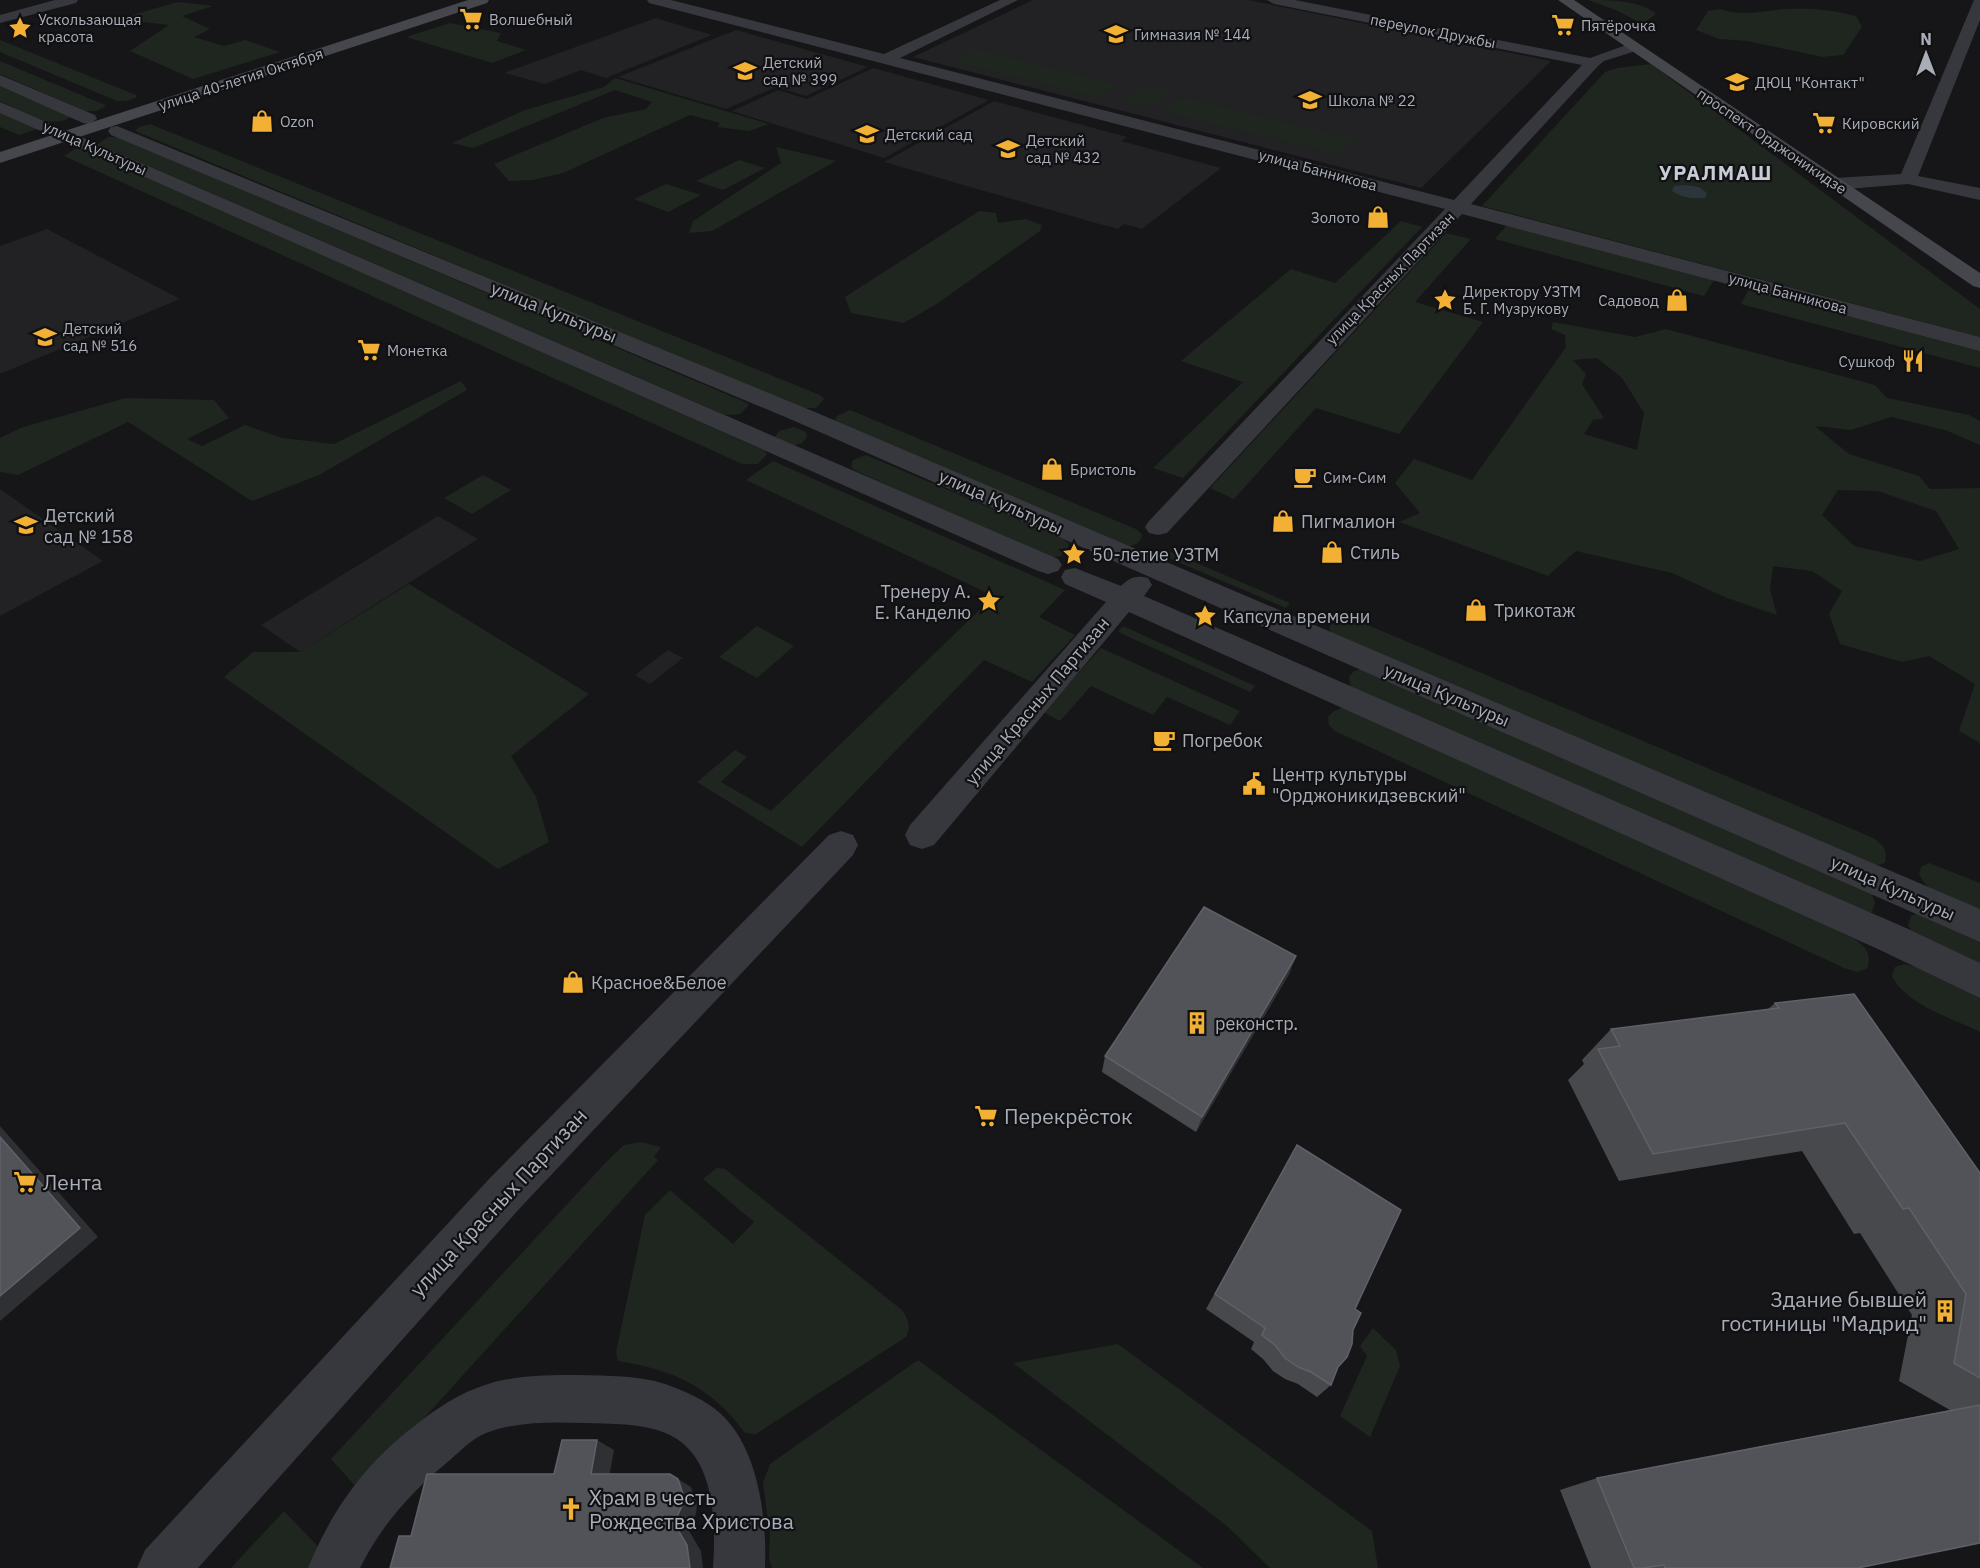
<svg xmlns="http://www.w3.org/2000/svg" width="1980" height="1568" viewBox="0 0 1980 1568" font-family="'IBM Plex Sans',sans-serif">
  <style>
    .built { fill: #222225 }
    .green { fill: #1e261f; fill-rule: evenodd }
    .water { fill: #2c353c }
    .lines { fill: none; stroke-linecap: round; stroke-linejoin: round }
    .street { fill: #37383d; fill-rule: evenodd }
    .secondary { fill: #45474d; fill-rule: evenodd }
    .wall { fill: #47494d }
    .shaded-wall { fill: #2f3033 }
    .building { fill: #525359; stroke: #5f6168; stroke-width: 1.5 }
    .labels { text-anchor: middle; dominant-baseline: central; stroke-width: 4.5; stroke-linejoin: round; paint-order: stroke }
    .far-poi-label { font-size: 15px; fill: #a8adb8; stroke: #111113; text-anchor: start }
    .far-street-label { font-size: 15px; fill: #a8adb8; stroke: #111113 }
    .street-label { font-size: 18px; fill: #a8adb8; stroke: #111113 }
    .poi-label { font-size: 18px; fill: #a8adb8; stroke: #111113; text-anchor: start }
    .far-district-label { font-size: 20px; font-weight: bold; letter-spacing: 1.5px; fill: #c9ccd4; stroke: #111113 }
    .near-poi-label { font-size: 21px; fill: #a8adb8; stroke: #111113; text-anchor: start }
    .near-street-label { font-size: 21px; fill: #a8adb8; stroke: #111113 }
  </style>
  <rect width="100%" height="100%" fill="#161618"/>
  <path class="built" d="M1033,0h215l303,61 -130,127 -508,-131z
    M656,18l56,17 -106,43 -25,-8 -36,14 -41,-11z
    M736,30l25,7 107,30 -62,29 -30,-9 -50,22 -108,-32z
    M873,68l116,32 -105,58 -152,-47 46,-21 29,9z
    M994,101l133,36 -6,4 100,27 -79,61 -18,-5 -6,5 -26,-7 -208,-60z
    M47,229l133,70 -180,75v-128z
    M0,489l103,72 -103,55z
    M438,516l40,23 -178,113 -39,-27z
    M668,650l15,8 -33,26 -15,-9z"/>
  <path class="green" d="M1588,0c22,0 52,0 68,14l-14,10 -24,-13z
    M178,2l35,4 -31,10 28,13 -16,8 30,9 21,-6 35,12 -87,27 -63,-28 39,-26 -51,-6z
    M1720,9c23,8 42,2 65,0 24,-2 48,1 71,7l6,11 -19,28 -21,2 -75,-16 -28,-2 -23,-9 12,-19z
    M450,23l51,10 -4,8 29,9 -34,13 -86,-26z
    M0,40l136,55 1,2 -10,4h-10l-117,-49z
    M973,48l145,37 -21,13 -147,-38z
    M0,61l105,44 1,1 -10,5h-11l-85,-37z
    M1651,64l329,245v28l-498,-131 123,-134 12,-4z
    M615,78l154,46 -20,7 -32,-4 3,-4 -30,-8 -127,58 -30,7 -24,1 -15,-17 109,-46 43,-9 6,-7 -37,-12 -142,58 -21,-5 73,-33 79,-23z
    M0,86l69,30v2c-22,12 -48,-8 -69,-17z
    M1146,86l26,6 -25,16 -26,-7z
    M1183,97l172,42 -18,15 -175,-43z
    M0,111l36,17 1,1 -18,6 -19,-8z
    M150,124l670,271 4,4 -8,9h-15l-666,-277 4,-4z
    M108,137h10l627,265 4,3 -9,9 -15,1 -627,-271z
    M776,147l60,14 -124,70 -23,2 4,-12 88,-58z
    M75,149h10l678,301 4,4 -9,10h-16l-678,-308z
    M739,160l26,8 -42,22 -27,-9z
    M666,184l35,11 -33,17 -34,-13z
    M979,211l17,2 2,10 28,-4 16,6 -2,6 -105,74 -31,18 -53,-10 -6,-16z
    M1401,221l21,6 -239,251 -30,-10 90,-86 -62,-21 110,-92 44,14z
    M1507,225l207,55 -10,16 -209,-57z
    M1446,233l25,6 -56,63 68,20 -84,112 -83,-26 -82,91 -24,-11z
    M1749,289l231,61v18l-239,-64z
    M1553,322l82,15 31,-8 209,56 12,13 82,17 11,6v24l-35,-15 -54,-13 -40,13 -36,-4 34,28 70,22 11,13 50,-1v255l-21,-12 16,-47 -46,-28 -27,6 -62,-18 -11,-30 13,-23 -30,-20 -39,-5 -3,24 7,25 -50,-17 -55,-25 -96,-22 -28,25 -149,-54 21,-9 -25,-30 19,-24 58,21 94,-133 -1,-12 -14,-6zM1597,358l25,20 22,35 -7,37 -53,-16 9,-14 11,-2 -22,-34 4,-10 -13,-14zM1838,490l40,1 58,20 23,38 -39,12 -66,-15 -32,-31z
    M461,381l6,9 -148,85 -67,26 -124,-79 -110,53 -18,-3v-34l23,-11 103,-29 88,2 15,18 -42,21 15,7 43,-21 37,13 52,6z
    M850,410l286,119 6,5c-1,9 -7,11 -16,13l-288,-123 -3,-4 2,-4z
    M794,427l12,5 1,5 -5,6 -10,3 -17,-9 4,-6z
    M866,455l197,84 6,5c-3,13 -13,15 -24,12l-191,-86 -3,-4 2,-6z
    M773,461l292,129 -26,27 36,18 -43,47 -48,-22 -182,187 -105,-65 38,-32 12,7 -26,25 50,29 223,-215 -248,-116z
    M483,475l28,15 -39,24 -28,-16z
    M1166,550l124,53 -4,5 -125,-53z
    M409,584l180,110 -78,62 25,41 13,45 -51,27 -274,-192 29,-25h47z
    M1341,616l10,2 520,219c12,7 17,12 14,26l-10,3 -540,-230 -5,-5 -1,-8 5,-5z
    M757,626l37,20 -37,32 -38,-21z
    M1123,626l132,60 -5,6 -132,-60z
    M1101,648l139,63 -10,14 -63,-28 -14,18 -62,-29 -31,35 -17,-9z
    M1362,669l508,222 5,11 -3,10 -10,3 -506,-224 -6,-6 -1,-8 5,-6z
    M1342,708l10,2 501,228c13,9 18,14 15,30l-11,4 -13,-4 -509,-237 -6,-6 -1,-8 6,-6z
    M1929,863l51,20v30c-22,-10 -50,-16 -61,-39l2,-7z
    M1920,913l60,24v33l-66,-34 -6,-11 3,-9z
    M1904,964l13,3 63,29v36c-28,-14 -74,-27 -88,-56l3,-9z
    M640,1142l21,5 -7,10 4,3 -299,330 -28,-31 277,-299 16,-15z
    M717,1168l8,1 177,141c7,10 9,17 4,27l-150,97 -11,-1c-34,-46 -71,-63 -127,-72l-2,-9 29,-137 25,-25 63,54 21,-22 -51,-43z
    M1373,1328l23,22 4,16 -30,71 -30,-21 27,-60 -7,-10z
    M1118,1344l254,187 6,37h-108l-43,-42 -214,-163z
    M918,1360l38,28 247,180h-431l-3,-9 1,-25 -7,-51 7,-19z
    M284,1511l42,44 -12,13h-83z"/>
  <path class="water" d="M1685,185l14,2 8,6 -2,5c-13,1 -22,0 -33,-7l2,-5z"/>
  <g class="lines">
    <path class="street" d="M55,0h23l-2,3 -76,20v-8z
      M647,0h24l213,54 116,-54h18l-118,58 554,142 128,-135 -308,-61 -7,-4h28l295,58 39,-14h10l3,3 -3,3 -35,11 -6,5 -127,138 509,133v14l-518,-137 -295,319 -9,2 -9,-2 -4,-6 4,-6 296,-312 -796,-206z
      M1974,0h6v20l-62,156 62,12v12l-72,-16 -73,6 -7,-2 -2,-4 2,-4 7,-2 66,-4z
      M0,75l95,40 2,4 -8,5 -6,-1 -83,-37z
      M0,102l1058,457 4,6 -4,6 -10,3 -10,-3 -1038,-458z
      M117,126l698,286 1165,497v33l-1183,-520 -686,-287 -3,-4 3,-4z
      M1075,568l46,18c9,-9 15,-11 27,-8l4,7 -8,11 762,332 74,35v35l-100,-48 -751,-338 -195,233 -12,4 -12,-4 -5,-10 5,-10 196,-223 -41,-18 -4,-7 4,-7z
      M841,831l12,4 5,10 -5,10 -333,353 -322,360h-61l8,-18 345,-372 339,-343z
      M579,1375c28,1 59,0 86,9 20,7 41,16 56,30 38,35 46,106 44,154h-52c3,-46 3,-117 -50,-136 -24,-9 -52,-8 -77,-9 -32,-1 -69,-2 -100,10 -14,6 -25,17 -36,27 -38,31 -68,64 -90,108h-52c24,-58 56,-103 105,-141 24,-19 46,-34 75,-43 29,-9 61,-9 91,-9z"/>
    <path class="secondary" d="M468,0h21l-2,3 -487,160v-11z
      M1558,0h16l406,273v15l-7,-2z"/>
  </g>
  <path class="wall" d="M1296,956l-7,18 -93,158 -94,-60 3,-16z
    M1775,1003l205,170v370l-122,25h-267l-31,-78 37,-12 353,-68 -51,-29 13,-66 -52,-82 -6,1 -52,-83 -183,30 -51,-101 16,-16 -2,-4 29,-31 156,-19z
    M1297,1145l58,164 -17,58 -7,18 -14,12 -19,-13 -13,-5 -12,-8 -10,-12 -12,-10 3,-7 -48,-33z"/>
  <path class="shaded-wall" d="M1296,956l-7,18 -93,158 6,-15z
    M0,1126l98,111 -98,84z
    M597,1440l17,10 -6,33 -17,-9z
    M678,1479l13,8 6,17 -1,10 -8,15 13,22 2,17h-13l-16,-45z"/>
  <path class="building" d="M1204,907l92,49 -94,161 -97,-61z
    M1854,994l126,179v205l-26,-15 12,-69 -57,-86 -6,1 -58,-86 -192,31 -55,-105 22,-3 -9,-17 168,-21 -4,-5z
    M0,1137l80,91 -80,68z
    M1297,1145l104,65 -46,99 6,4 -8,17 -1,14 -5,13 -9,10 -7,18 -20,-13 -13,-5 -13,-9 -10,-13 -13,-10 3,-7 -50,-34z
    M1980,1405v138l-122,25h-193l-1,-3 -22,3h-8l-37,-90z
    M562,1440h35l-6,34h79l8,5 6,18 -2,9 -8,17 13,22 3,23h-300l9,-32h12l16,-62h127z"/>
  <defs>
    <g id="supermarket-bare" transform="scale(1.8)"><path d="M-6-5.5h2.5l.6 2H6L4.5 2H-2.5L-4.4-4H-6ZM-1.5 3.2a1.3 1.3 0 1 0 .1 0ZM3 3.2a1.3 1.3 0 1 0 .1 0Z" fill="#f2b134" stroke="#111113" stroke-width="2.5" paint-order="stroke"/></g>
    <g id="sight-bare" transform="scale(1.8)"><path d="M0-6L1.8-2.2L6-1.7L2.9 1.2L3.7 5.4L0 3.3L-3.7 5.4L-2.9 1.2L-6-1.7L-1.8-2.2Z" fill="#f2b134" stroke="#111113" stroke-width="2.5" paint-order="stroke"/></g>
    <g id="school-bare" transform="scale(1.8)"><path d="M0-5L7-2L0 1L-7-2ZM-4 1L0 2.5L4 1V4Q0 6-4 4Z" fill="#f2b134" stroke="#111113" stroke-width="2.5" paint-order="stroke"/></g>
    <g id="shop-bare" transform="scale(1.8)"><path d="M-5-2.5h2.3a2.7 3.5 0 0 1 5.4 0H5L5.5 6h-11ZM-1.5-2.5h3a1.5 2.3 0 0 0-3 0Z" fill="#f2b134" stroke="#111113" stroke-width="2.5" paint-order="stroke"/></g>
    <g id="restaurant-bare" transform="scale(1.8)"><path d="M-5-6h1v4h1v-4h1v4h1v-4h1v5L-1.5 .5V6h-2V.5L-5-1ZM5-6V6H3V1.5H1.5Q1.5-4 5-6Z" fill="#f2b134" stroke="#111113" stroke-width="2.5" paint-order="stroke"/></g>
    <g id="cafe-bare" transform="scale(1.8)"><path d="M-5.5-4.5H6V0H3Q3 3.5 0 3.5H-2.5Q-5.5 3.5-5.5 0ZM3-3.2v2h1.7v-2ZM-6 4.5H4V6H-6Z" fill="#f2b134" stroke="#111113" stroke-width="2.5" paint-order="stroke"/></g>
    <g id="civic-bare" transform="scale(1.8)"><path d="M-.6-6.5H3V-4.5H.6V-3L4-1V1h2V6H-6V1h2V-1L-.6-3ZM-1.2 2.5V6h2.4V2.5Z" fill="#f2b134" stroke="#111113" stroke-width="2.5" paint-order="stroke"/></g>
    <g id="building-bare" transform="scale(1.8)"><path d="M-4-6H4V6H1V3H-1V6H-4ZM-2.5-4.3h1.7v1.8h-1.7ZM.8-4.3h1.7v1.8H.8ZM-2.5-1h1.7V.8h-1.7ZM.8-1h1.7V.8H.8Z" fill="#f2b134" stroke="#111113" stroke-width="2.5" paint-order="stroke"/></g>
    <g id="church-bare" transform="scale(1.8)"><path d="M-1.2-6h2.4v3.5h3.3v2.4h-3.3V6h-2.4V-.1h-3.3v-2.4h3.3Z" fill="#f2b134" stroke="#111113" stroke-width="2.5" paint-order="stroke"/></g>
  </defs>
  <g fill-rule="evenodd">
    <use href="#supermarket-bare" x="471" y="19"/>
    <use href="#supermarket-bare" x="1563" y="25"/>
    <use href="#sight-bare" x="20" y="28"/>
    <use href="#school-bare" x="1116" y="34"/>
    <use href="#school-bare" x="745" y="71"/>
    <use href="#school-bare" x="1737" y="82"/>
    <use href="#school-bare" x="1310" y="100"/>
    <use href="#shop-bare" x="262" y="121"/>
    <use href="#supermarket-bare" x="1824" y="123"/>
    <use href="#school-bare" x="867" y="134"/>
    <use href="#school-bare" x="1008" y="149"/>
    <use href="#shop-bare" x="1378" y="217"/>
    <use href="#sight-bare" x="1445" y="300"/>
    <use href="#shop-bare" x="1677" y="300"/>
    <use href="#school-bare" x="45" y="337"/>
    <use href="#supermarket-bare" x="369" y="350"/>
    <use href="#restaurant-bare" x="1913" y="361"/>
    <use href="#shop-bare" x="1052" y="469"/>
    <use href="#cafe-bare" x="1305" y="477"/>
    <use href="#shop-bare" x="1283" y="521"/>
    <use href="#school-bare" x="26" y="525"/>
    <use href="#shop-bare" x="1332" y="552"/>
    <use href="#sight-bare" x="1074" y="554"/>
    <use href="#sight-bare" x="989" y="601"/>
    <use href="#shop-bare" x="1476" y="610"/>
    <use href="#sight-bare" x="1205" y="616"/>
    <use href="#cafe-bare" x="1164" y="740"/>
    <use href="#civic-bare" x="1254" y="784"/>
    <use href="#shop-bare" x="573" y="982"/>
    <use href="#building-bare" x="1197" y="1023"/>
    <use href="#supermarket-bare" x="986" y="1116"/>
    <use href="#supermarket-bare" x="25" y="1182"/>
    <use href="#building-bare" x="1945" y="1311"/>
    <use href="#church-bare" x="571" y="1509"/>
  </g>
  <g class="labels">
    <g class="far-poi-label">
      <text x="38" y="19">Ускользающая<tspan x="38" dy="17">красота</tspan></text>
      <text x="489" y="19">Волшебный</text>
      <text x="1581" y="25">Пятёрочка</text>
      <text x="1134" y="34">Гимназия № 144</text>
      <text x="763" y="62">Детский<tspan x="763" dy="17">сад № 399</tspan></text>
      <text x="1755" y="82">ДЮЦ "Контакт"</text>
      <text x="1328" y="100">Школа № 22</text>
      <text x="280" y="121">Ozon</text>
      <text x="1842" y="123">Кировский</text>
      <text x="885" y="134">Детский сад</text>
      <text x="1026" y="140">Детский<tspan x="1026" dy="17">сад № 432</tspan></text>
      <text x="1360" y="217" text-anchor="end">Золото</text>
      <text x="1463" y="291">Директору УЗТМ<tspan x="1463" dy="17">Б. Г. Музрукову</tspan></text>
      <text x="1659" y="300" text-anchor="end">Садовод</text>
      <text x="63" y="328">Детский<tspan x="63" dy="17">сад № 516</tspan></text>
      <text x="387" y="350">Монетка</text>
      <text x="1895" y="361" text-anchor="end">Сушкоф</text>
      <text x="1070" y="469">Бристоль</text>
      <text x="1323" y="477">Сим-Сим</text>
    </g>
    <g class="far-street-label">
      <text transform="translate(1433 31) rotate(11)">переулок Дружбы</text>
      <text transform="translate(241 79) rotate(-18)">улица 40-летия Октября</text>
      <text transform="translate(1772 141) rotate(34)">проспект Орджоникидзе</text>
      <text transform="translate(95 148) rotate(24)">улица Культуры</text>
      <text transform="translate(1318 170) rotate(15)">улица Банникова</text>
      <text transform="translate(1390 278) rotate(-46)">улица Красных Партизан</text>
      <text transform="translate(1788 293) rotate(15)">улица Банникова</text>
    </g>
    <g class="street-label">
      <text transform="translate(554 312) rotate(22)">улица Культуры</text>
      <text transform="translate(1001 502) rotate(24)">улица Культуры</text>
      <text transform="translate(1447 695) rotate(23)">улица Культуры</text>
      <text transform="translate(1037 701) rotate(-50)">улица Красных Партизан</text>
      <text transform="translate(1893 888) rotate(24)">улица Культуры</text>
    </g>
    <g class="poi-label">
      <text x="44" y="515">Детский<tspan x="44" dy="21">сад № 158</tspan></text>
      <text x="1301" y="521">Пигмалион</text>
      <text x="1350" y="552">Стиль</text>
      <text x="1092" y="554">50-летие УЗТМ</text>
      <text x="971" y="591" text-anchor="end">Тренеру А.<tspan x="971" dy="21">Е. Канделю</tspan></text>
      <text x="1494" y="610">Трикотаж</text>
      <text x="1223" y="616">Капсула времени</text>
      <text x="1182" y="740">Погребок</text>
      <text x="1272" y="774">Центр культуры<tspan x="1272" dy="21">"Орджоникидзевский"</tspan></text>
      <text x="591" y="982">Красное&amp;Белое</text>
      <text x="1215" y="1023">реконстр.</text>
    </g>
    <g class="far-district-label">
      <text x="1716" y="172">УРАЛМАШ</text>
    </g>
    <g class="near-poi-label">
      <text x="1004" y="1116">Перекрёсток</text>
      <text x="43" y="1182">Лента</text>
      <text x="1927" y="1299" text-anchor="end">Здание бывшей<tspan x="1927" dy="24">гостиницы "Мадрид"</tspan></text>
      <text x="589" y="1497">Храм в честь<tspan x="589" dy="24">Рождества Христова</tspan></text>
    </g>
    <g class="near-street-label">
      <text transform="translate(498 1202) rotate(-47)">улица Красных Партизан</text>
    </g>
  </g>
  <g transform="translate(1926 54)" stroke="#111113" stroke-width="4.5" paint-order="stroke">
  <path d="M0-4.5L10 22L0 15L-10 22Z" fill="#a8adb8"/>
  <text y="-9" font-size="16" font-weight="bold" text-anchor="middle" fill="#a8adb8">N</text>
  </g>
</svg>
